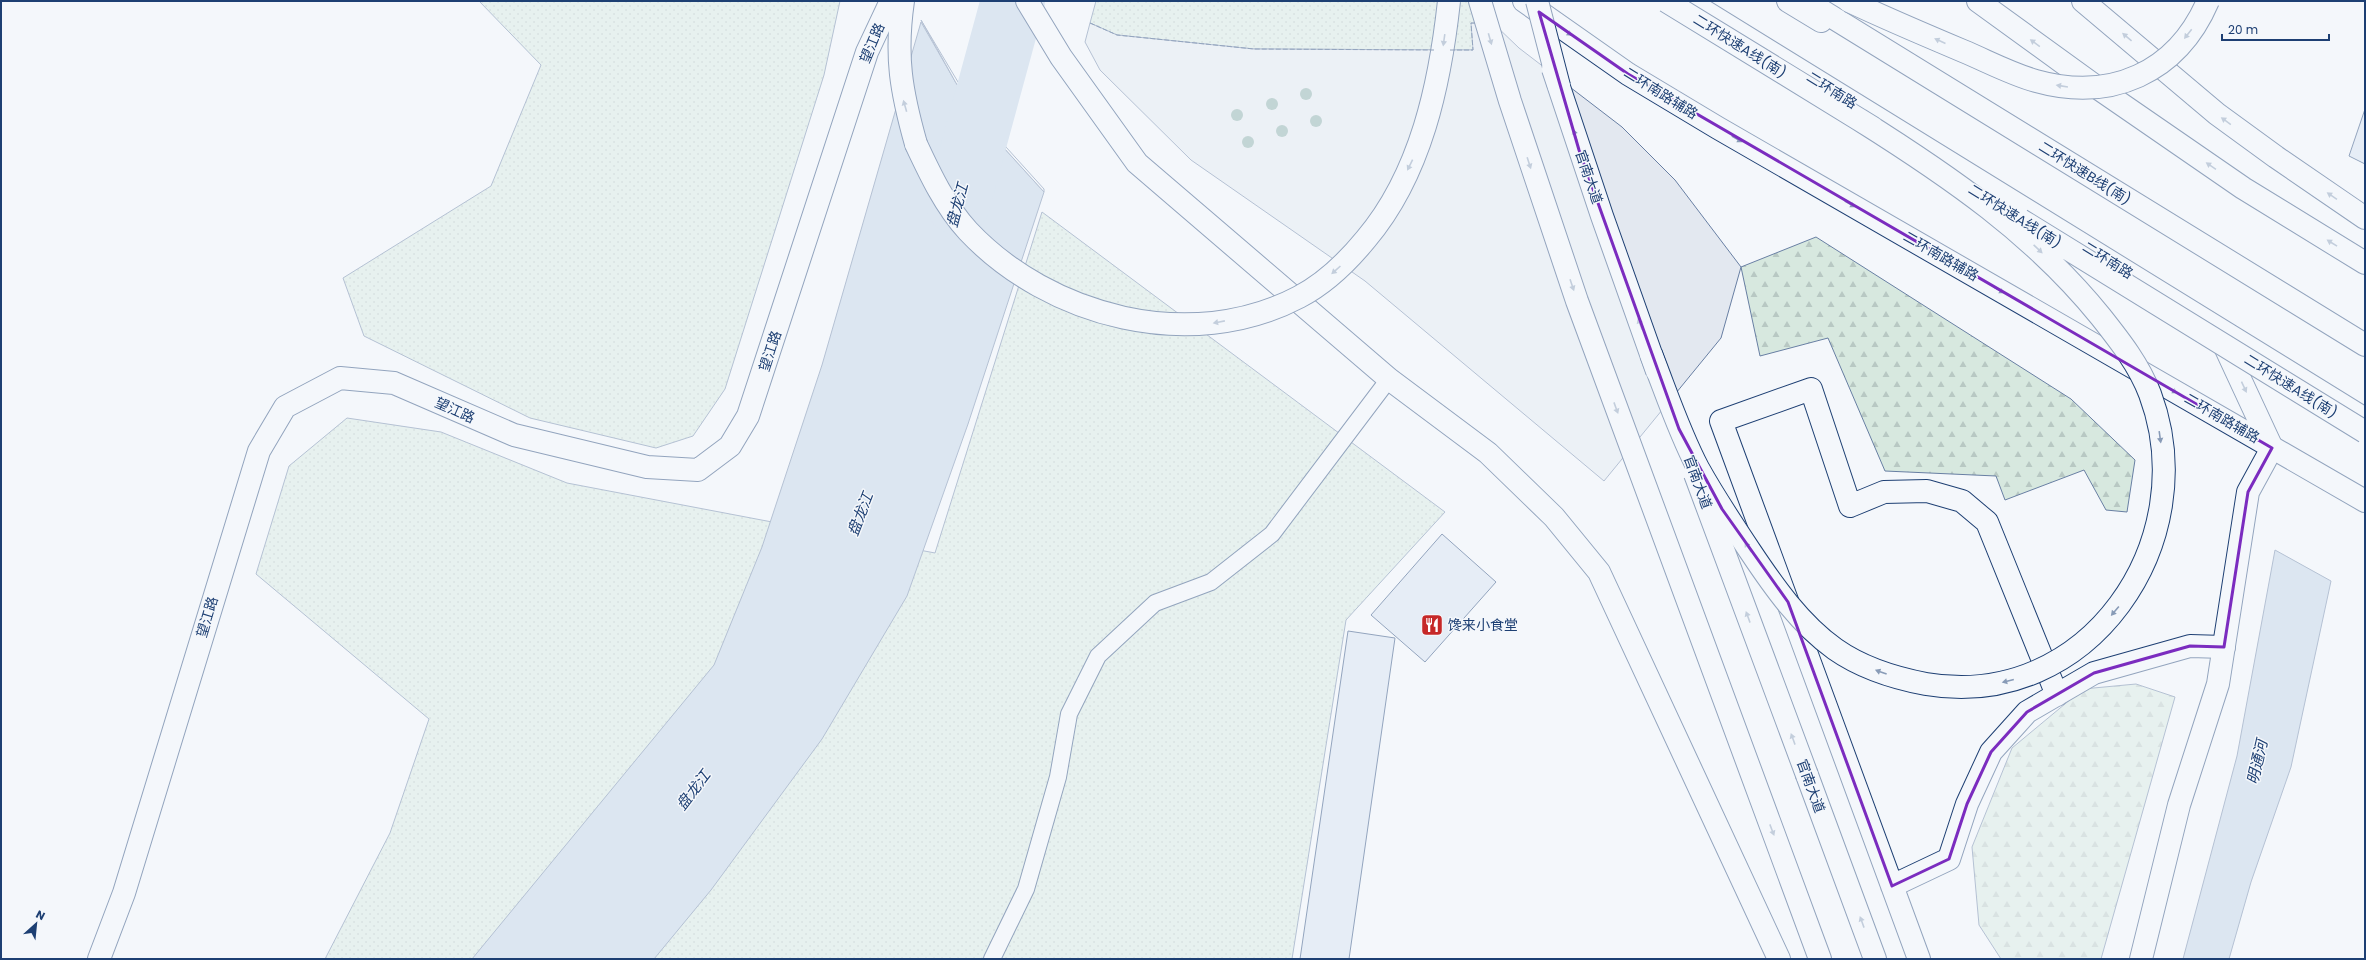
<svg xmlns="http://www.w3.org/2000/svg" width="2366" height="960" viewBox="0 0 2366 960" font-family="Poppins,'Noto Sans SC',sans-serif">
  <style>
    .forest { fill: url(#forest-firs); stroke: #687fa3 }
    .park { fill: url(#park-dots); stroke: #687fa3 }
    .parking { fill: #e3e8f0; stroke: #687fa3 }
    .water { fill: #bed0e5; stroke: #687fa3 }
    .pier { fill: #f4f7fb; stroke: #687fa3 }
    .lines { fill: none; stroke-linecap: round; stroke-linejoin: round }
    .river { stroke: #bed0e5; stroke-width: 64 }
    .building { fill: #d5e0f0; stroke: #1d3f73 }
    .service-casing { stroke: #1d3f73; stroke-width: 18 }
    .pedestrian-casing { stroke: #1d3f73; stroke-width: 24 }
    .minor-casing { stroke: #1d3f73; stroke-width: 24 }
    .tertiary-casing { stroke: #1d3f73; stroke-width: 24 }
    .secondary-casing { stroke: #1d3f73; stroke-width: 24 }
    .primary-casing { stroke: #1d3f73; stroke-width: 24 }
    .trunk-casing { stroke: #1d3f73; stroke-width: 24 }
    .service { stroke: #f4f7fb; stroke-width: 16 }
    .pedestrian { stroke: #f4f7fb; stroke-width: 22 }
    .minor { stroke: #f4f7fb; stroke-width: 22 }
    .tertiary { stroke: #f4f7fb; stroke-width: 22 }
    .secondary { stroke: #f4f7fb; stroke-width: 22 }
    .primary { stroke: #f4f7fb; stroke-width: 22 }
    .trunk { stroke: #f4f7fb; stroke-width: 22 }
    .secondary-bridge-casing { stroke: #1d3f73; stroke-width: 24; stroke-linecap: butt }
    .trunk-bridge-casing { stroke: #1d3f73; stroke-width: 24; stroke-linecap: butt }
    .secondary-bridge { stroke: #f4f7fb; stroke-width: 22 }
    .trunk-bridge { stroke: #f4f7fb; stroke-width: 22 }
    .fence { stroke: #1d3f73; stroke-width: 1; stroke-dasharray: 5 2; stroke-linecap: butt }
    .tree { fill: #86aba6 }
    .oneway { fill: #889bb7 }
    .marked { fill: none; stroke: #7b2cbf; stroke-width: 3; stroke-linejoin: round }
    .labels { text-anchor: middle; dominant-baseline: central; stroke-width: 3; stroke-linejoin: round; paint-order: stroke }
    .street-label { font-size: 14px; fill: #1d3f73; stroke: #f4f7fb }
    .poi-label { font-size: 14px; fill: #1d3f73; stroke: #f4f7fb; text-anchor: start }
    .water-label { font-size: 15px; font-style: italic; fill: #1d3f73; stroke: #f4f7fb }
  </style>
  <defs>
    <pattern id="forest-firs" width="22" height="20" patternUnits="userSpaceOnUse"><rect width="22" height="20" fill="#d7e8df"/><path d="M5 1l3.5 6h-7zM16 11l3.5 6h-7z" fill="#b8c8c3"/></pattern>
    <pattern id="park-dots" width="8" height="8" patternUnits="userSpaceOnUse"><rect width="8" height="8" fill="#d7e8df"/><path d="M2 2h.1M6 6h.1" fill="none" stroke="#b8c8c3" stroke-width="1.8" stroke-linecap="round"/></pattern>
  </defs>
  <rect width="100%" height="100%" fill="#f4f7fb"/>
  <path class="forest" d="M1816,237l255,162 64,61 -8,52 -21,-2 -22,-40 -79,30 -9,-24 -111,-5 -57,-133 -68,18 -19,-89z
    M2136,684l39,13 -74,262h-100l-22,-34 -7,-78 40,-99 71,-59z"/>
  <path class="park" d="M479,1h361l-16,74 -99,314 -32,47 -37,12 -126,-30 -166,-82 -21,-58 148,-92 50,-121z
    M1096,1h373l25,23 -21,26 -219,-1 -137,-14 -27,-12z
    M1042,212l403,300 -99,108 -54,339h-967l65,-126 39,-114 -173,-145 33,-108 58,-48 94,14 126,51 368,70z"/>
  <path class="parking" d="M1090,23l27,12 137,14 219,1 -2,-27 23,1 25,24 103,79 53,53 66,87 -20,71 -117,143 -239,-200 -174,-121 -91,-90 -15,-28z"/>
  <path class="water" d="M921,22l35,61 48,65 40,44 -76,232 -61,172 -85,143 -111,151 -57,69h-182l242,-294 48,-118 60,-182z
    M2275,550l56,31 -40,186 -40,115 -22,77h-46l54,-203z"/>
  <path class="pier" d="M921,20l37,62 48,65 38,42v3l-40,-44 -48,-65z"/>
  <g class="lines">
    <path class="river" d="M958,203l55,-202"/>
  </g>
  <path class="building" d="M2365,109v55l-16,-8z
    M1442,534l54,48 -71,80 -54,-47z
    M1348,631l47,7 -46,321h-49z"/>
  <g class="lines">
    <g class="service-casing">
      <path id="service" d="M992,959l34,-70 32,-112 11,-63 29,-58 57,-53 56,-21 61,-48 117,-155"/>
    </g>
    <g class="pedestrian-casing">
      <path id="pedestrian" d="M1892,886l57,-27 18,-55 24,-52 36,-40 67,-39 96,-27 34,1
        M1919,959l-198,-538 90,-32 39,117 34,-14 43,-1 35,10 25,21 70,173"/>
    </g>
    <g class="minor-casing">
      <path id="minor" d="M1524,1l104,73 90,54 647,373
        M2083,1l134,113 59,43 89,61
        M99,959l25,-66 135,-442 26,-44 55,-29 54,5 120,52 133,32 51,3 32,-24 18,-30 119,-364 24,-51"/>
    </g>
    <g class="tertiary-casing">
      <path id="tertiary" d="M1027,1l34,56 76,106 252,216 99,74 66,64 45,55 180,387
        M2141,959l38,-154 39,-121 30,-192 24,-44"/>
    </g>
    <g class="secondary-casing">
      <path id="secondary" d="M1480,1l30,100 67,200 243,658
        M1807,775l68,184"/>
    </g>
    <g class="primary-casing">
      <path id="primary" d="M1688,1l677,418
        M1788,1l33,20
        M2220,336l52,112"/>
    </g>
    <g class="trunk-casing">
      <path id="trunk" d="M903,1c-8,55 -2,90 13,143
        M1806,1l559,344
        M1978,1l117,85 148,102 122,75"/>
    </g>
    <use href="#service" class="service"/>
    <use href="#pedestrian" class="pedestrian"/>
    <use href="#minor" class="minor"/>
    <use href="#tertiary" class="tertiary"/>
    <use href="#secondary" class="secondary"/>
    <use href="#primary" class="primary"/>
    <use href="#trunk" class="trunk"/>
    <g class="secondary-bridge-casing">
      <path id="secondary-bridge" d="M1553,69l49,147 55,155
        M1695,474l112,301"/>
    </g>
    <g class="trunk-bridge-casing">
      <path id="trunk-bridge" d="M1537,1l22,85
        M1666,1l207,127
        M1849,1c38,18 76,34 114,50 24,10 48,23 73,30 75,21 141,-8 172,-80
        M916,144c14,30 29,62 52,87 81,86 223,123 331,66 25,-13 49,-36 67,-58 55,-65 74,-155 83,-238
        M2021,220l344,212
        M1651,354c15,38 28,78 47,114 16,29 34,56 52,83 24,36 50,73 85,98 27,19 59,29 91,35 162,28 279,-143 224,-290 -11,-29 -30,-53 -49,-77 -67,-83 -152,-141 -241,-197"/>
    </g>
    <use href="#secondary-bridge" class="secondary-bridge"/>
    <use href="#trunk-bridge" class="trunk-bridge"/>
    <path class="fence" d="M1090,23l27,12 137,14 180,1
      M1450,50h23l-2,-27h6"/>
  </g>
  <g class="tree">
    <circle cx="1306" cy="94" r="6"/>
    <circle cx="1272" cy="104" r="6"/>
    <circle cx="1237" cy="115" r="6"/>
    <circle cx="1316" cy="121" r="6"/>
    <circle cx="1282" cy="131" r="6"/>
    <circle cx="1248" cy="142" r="6"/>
  </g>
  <defs><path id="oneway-solid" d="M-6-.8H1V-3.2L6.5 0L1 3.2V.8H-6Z"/></defs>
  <g class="oneway">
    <use href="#oneway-solid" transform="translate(1567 32) rotate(35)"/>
    <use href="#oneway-solid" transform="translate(2188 34) rotate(128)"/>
    <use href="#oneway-solid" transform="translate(2127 37) rotate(-140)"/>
    <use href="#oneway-solid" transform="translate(1490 39) rotate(74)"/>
    <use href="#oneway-solid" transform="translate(1444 40) rotate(98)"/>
    <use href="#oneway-solid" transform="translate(1940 41) rotate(-156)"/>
    <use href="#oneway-solid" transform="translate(2035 43) rotate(-144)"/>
    <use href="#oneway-solid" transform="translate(2062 86) rotate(-171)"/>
    <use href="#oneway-solid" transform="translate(905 106) rotate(-106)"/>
    <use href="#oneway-solid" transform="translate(2226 121) rotate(-144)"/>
    <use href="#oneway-solid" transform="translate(1575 135) rotate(-108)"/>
    <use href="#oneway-solid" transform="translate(1737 139) rotate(30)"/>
    <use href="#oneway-solid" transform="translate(1529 163) rotate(72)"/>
    <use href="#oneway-solid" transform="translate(1410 165) rotate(116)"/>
    <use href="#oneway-solid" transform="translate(2211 166) rotate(-146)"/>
    <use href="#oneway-solid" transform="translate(2332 196) rotate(-146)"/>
    <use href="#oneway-solid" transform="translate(1850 204) rotate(30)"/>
    <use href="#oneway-solid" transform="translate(2332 243) rotate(-148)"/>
    <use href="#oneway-solid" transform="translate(2038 249) rotate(43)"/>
    <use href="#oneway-solid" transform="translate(1336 270) rotate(138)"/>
    <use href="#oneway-solid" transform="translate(1572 285) rotate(71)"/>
    <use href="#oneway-solid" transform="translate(1999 290) rotate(30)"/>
    <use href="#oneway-solid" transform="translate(1219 322) rotate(169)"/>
    <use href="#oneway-solid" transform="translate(1640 324) rotate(-110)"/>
    <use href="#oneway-solid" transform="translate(2244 387) rotate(65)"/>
    <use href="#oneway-solid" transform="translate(2172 390) rotate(30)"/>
    <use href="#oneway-solid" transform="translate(1616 408) rotate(70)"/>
    <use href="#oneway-solid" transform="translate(2160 437) rotate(82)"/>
    <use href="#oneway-solid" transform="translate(1748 547) rotate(-123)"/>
    <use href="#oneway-solid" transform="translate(2115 611) rotate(130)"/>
    <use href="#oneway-solid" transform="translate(1748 617) rotate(-110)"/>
    <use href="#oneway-solid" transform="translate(1881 672) rotate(-160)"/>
    <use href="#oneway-solid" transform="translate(2008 681) rotate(166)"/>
    <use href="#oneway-solid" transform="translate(1793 739) rotate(-110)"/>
    <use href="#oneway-solid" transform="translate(1772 830) rotate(69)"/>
    <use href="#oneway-solid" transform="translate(1862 922) rotate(-110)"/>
  </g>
  <path d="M0 0H2366V960H0ZM1539,12l89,62 644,374 -24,44 -24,155 -34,-1 -96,27 -67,39 -36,40 -24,52 -18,55 -57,27 -104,-284 -66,-93 -43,-80 -100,-279z" fill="#f4f7fb" fill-opacity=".55" fill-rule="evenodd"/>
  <path class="marked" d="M1539,12l89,62 644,374 -24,44 -24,155 -34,-1 -96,27 -67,39 -36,40 -24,52 -18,55 -57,27 -104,-284 -66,-93 -43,-80 -100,-279z"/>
  <defs>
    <g id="restaurant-square" transform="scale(1.15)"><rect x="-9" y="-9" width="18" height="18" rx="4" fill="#c62828" stroke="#f4f7fb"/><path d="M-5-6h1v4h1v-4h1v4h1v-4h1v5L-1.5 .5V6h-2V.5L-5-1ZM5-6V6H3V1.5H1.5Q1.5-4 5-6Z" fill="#fff"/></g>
  </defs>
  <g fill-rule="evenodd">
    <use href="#restaurant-square" x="1432" y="625"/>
  </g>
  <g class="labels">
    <g class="street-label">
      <text transform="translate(872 43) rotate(-67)">望江路</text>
      <text transform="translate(1740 46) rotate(32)">二环快速A线(南)</text>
      <text transform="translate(1832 90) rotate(32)">二环南路</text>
      <text transform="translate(1661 93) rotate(32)">二环南路辅路</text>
      <text transform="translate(2085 173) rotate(32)">二环快速B线(南)</text>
      <text transform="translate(1589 177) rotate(71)">官南大道</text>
      <text transform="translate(2015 216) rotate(32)">二环快速A线(南)</text>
      <text transform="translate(1941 256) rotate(30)">二环南路辅路</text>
      <text transform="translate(2108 260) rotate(32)">二环南路</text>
      <text transform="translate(770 351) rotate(-72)">望江路</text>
      <text transform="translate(2291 386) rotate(32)">二环快速A线(南)</text>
      <text transform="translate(455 410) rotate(24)">望江路</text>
      <text transform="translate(2222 418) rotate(30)">二环南路辅路</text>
      <text transform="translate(1698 482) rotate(70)">官南大道</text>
      <text transform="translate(207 617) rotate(-73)">望江路</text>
      <text transform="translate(1811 786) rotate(70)">官南大道</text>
    </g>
    <g class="poi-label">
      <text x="1448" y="625">馋来小食堂</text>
    </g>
    <g class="water-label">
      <text transform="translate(957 205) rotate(-75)">盘龙江</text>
      <text transform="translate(860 514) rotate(-69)">盘龙江</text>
      <text transform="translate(2257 762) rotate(-77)">明通河</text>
      <text transform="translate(693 790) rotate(-53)">盘龙江</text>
    </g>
  </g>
  <rect width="2366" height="960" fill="none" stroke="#1d3f73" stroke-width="4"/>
  <g transform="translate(36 924) rotate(27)" stroke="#f4f7fb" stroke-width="3" paint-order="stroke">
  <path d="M0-3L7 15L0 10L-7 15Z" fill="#1d3f73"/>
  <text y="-6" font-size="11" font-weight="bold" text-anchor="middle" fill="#1d3f73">N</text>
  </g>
  <path d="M2222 34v6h107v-6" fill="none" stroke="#1d3f73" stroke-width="2"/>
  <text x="2228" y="34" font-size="12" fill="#1d3f73" stroke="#f4f7fb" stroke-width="3" paint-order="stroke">20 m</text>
</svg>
